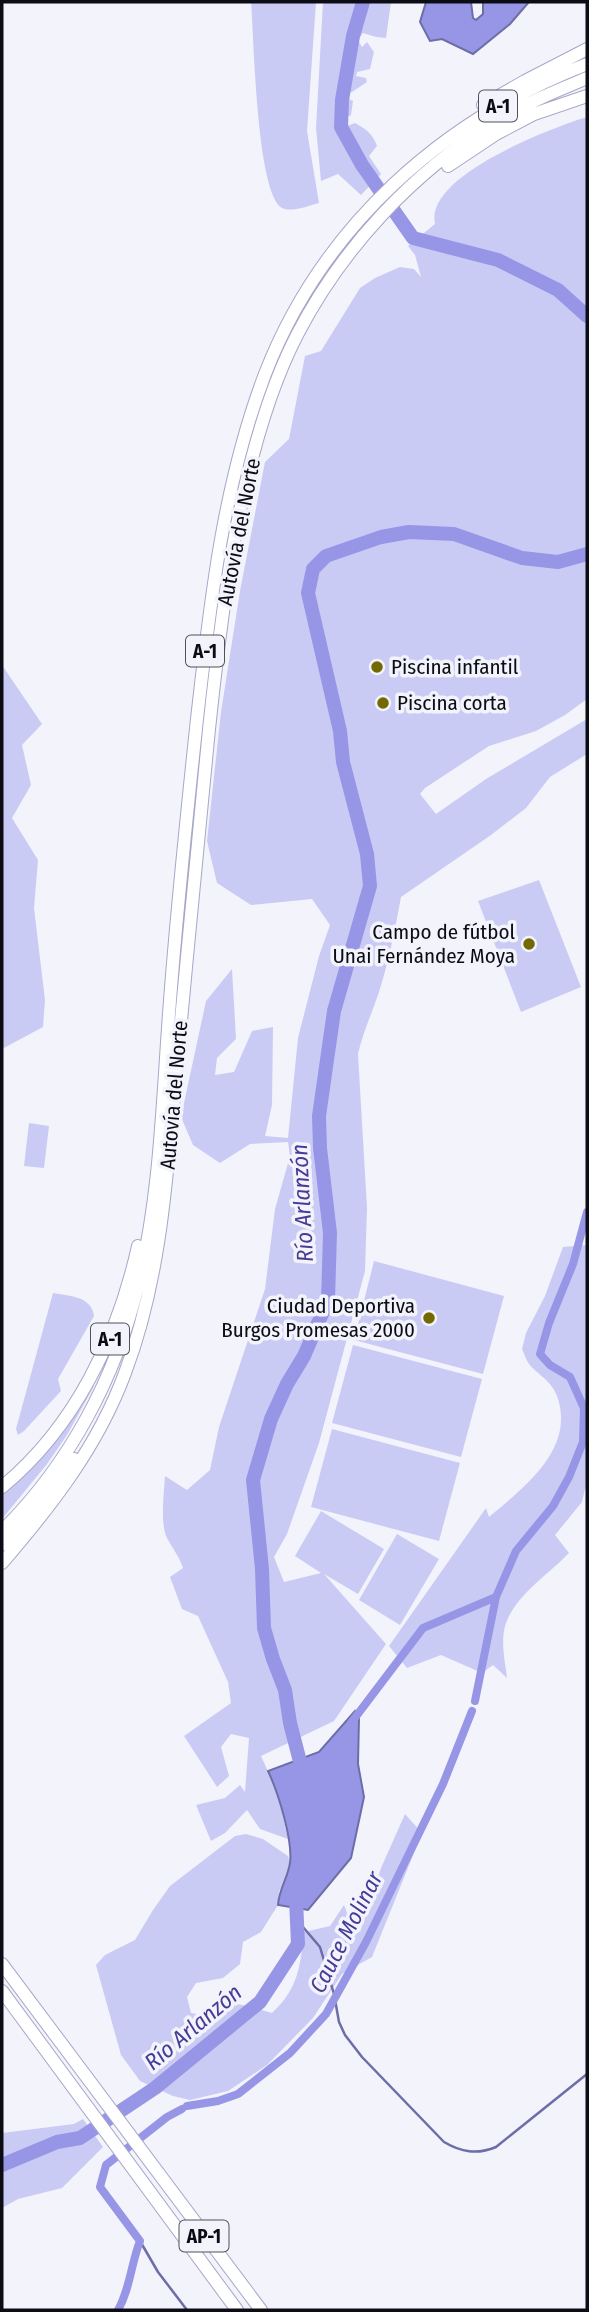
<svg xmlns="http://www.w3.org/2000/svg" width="589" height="2312" viewBox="0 0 589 2312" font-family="'Fira Sans Condensed',sans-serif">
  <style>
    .green { fill: #cacbf5 }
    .water { fill: #9796e6; stroke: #6d6da8; stroke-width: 2 }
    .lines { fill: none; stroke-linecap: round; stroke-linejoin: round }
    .stream { stroke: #6d6da8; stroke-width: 2.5 }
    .canal { stroke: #9796e6; stroke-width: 8 }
    .river { stroke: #9796e6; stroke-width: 14 }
    .highway-casing { stroke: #a6a7c9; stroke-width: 14 }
    .highway { stroke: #fff; stroke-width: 12 }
    .poi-dot { fill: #726901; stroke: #f3f3fb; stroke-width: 2.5 }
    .labels { text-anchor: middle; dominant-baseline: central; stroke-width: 7; stroke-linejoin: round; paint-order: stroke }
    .shield { fill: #f3f3fb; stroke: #51515b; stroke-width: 2 }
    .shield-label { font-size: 19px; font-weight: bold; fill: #0c0c17 }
    .street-label { font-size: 21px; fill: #0c0c17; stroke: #f3f3fb }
    .poi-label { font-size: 21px; fill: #0c0c17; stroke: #f3f3fb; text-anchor: start }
    .water-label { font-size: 23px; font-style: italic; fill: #473b98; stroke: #f3f3fb }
  </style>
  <rect width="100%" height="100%" fill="#f3f3fb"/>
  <path class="green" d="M251,2h65l-9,129 12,72c-9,2 -27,10 -37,5 -26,-15 -28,-173 -31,-206z
    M323,2h68l-5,36 -10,-1 -13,-4 -5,7 4,7 5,-5 7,10 -4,17 -13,3 -1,4 10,2 1,4 -15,10 -4,1 -1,5 6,3 -2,14 -7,4 3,7 8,-3c11,6 18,11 22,23l-8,10 12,18 -20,21 -23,-21 -17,7 -5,-53z
    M587,117v582l-22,16 -29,16 -47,15 -64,42 -5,6 16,20 50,-35 101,-60v35l-37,23 -24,31 -35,27 -90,62c-6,32 -12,64 -22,95 -7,21 -16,40 -21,62l9,154 -2,63 -46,172 -32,91 -13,23 10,25 37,-9 -26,-17 26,-45 63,38 -26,45 -34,-20 62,70 -52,77 -73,35 16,35 11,48 -28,-10 -13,-19 -22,23 -14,8 -15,-36 29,-7 15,-13 5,7 4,-54 -18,-4 -10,13 8,29 -12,11 -33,-51 47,-33 -3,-21 -30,-66 -16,-7 -12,-32 13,-9c-4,-12 -10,-19 -16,-30 -7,-13 -3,-46 -2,-62l22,14 23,-20 9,-43 46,-138 10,-80 15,-53 -2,-14 -38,2 -30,19 -27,-18 -12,-28 25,-116 26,-32 4,70 -19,19 -2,17 19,-3 18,-41 21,-4 -1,78 -7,31 23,2 10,-100 21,-82 11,-31 -18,-26 -61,6 -34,-22 -10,-42 14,-129 19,-121 25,-129 24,-23 16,-83 16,-5 39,-63 15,-10 25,-11 14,2 7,8 -6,-22 -7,-9 27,-22c-11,-48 116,-96 152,-107z
    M2,665l40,59 -20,21 9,40 -19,33 26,42 -4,48 11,92 -2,27 -41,22z
    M539,880l42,107 -60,25 -43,-111z
    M29,1123l20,3 -5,42 -20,-2z
    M587,1245v242l-2,2 -3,13 -27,33 14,18c-21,22 -52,41 -63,70 -6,17 -1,38 1,55l-14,-13 -11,8 -41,-18 -34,13 -18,-22 97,-138 3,9c35,-30 87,-68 68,-121 -6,-16 -18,-20 -28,-32 -3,-4 -5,-11 -7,-15l4,-16 19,-37 18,-49z
    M374,1261l130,35 -21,78 -129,-34z
    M53,1293c16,3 39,3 41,23l-36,63 3,12 -37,40 -6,4 -2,-6z
    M353,1345l129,34 -21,78 -129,-34z
    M92,1384l2,2 -27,49 -20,29 -45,55v-28z
    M332,1429l128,34 -21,78 -128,-34z
    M397,1534l42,25 -39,66 -41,-25z
    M405,1814l17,19 -50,124 -30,17 -29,44 -46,47 -39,26 -38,9 -17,-4 -33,-15 -19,-26 -25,-90 9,-10 30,-15 18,-30 17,-24 65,-50 11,-2 17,5 25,17 2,7 -11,29 -1,13 -17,27 -18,10 -3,22 -17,14 -27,5 -9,14 4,16 12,2c32,-17 36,-11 69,-2 27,-25 28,-47 32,-81l26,-6 14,-21 7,18 9,9 21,-64z
    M83,2119l20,28 -41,41 -44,11 -16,9v-75l72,-9z"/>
  <path class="water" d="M426,2h45l2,16 3,2 7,-6v-12h46l-19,22 -37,30 -31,-15 -12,2 -10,-19z
    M355,1711l4,7 -1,46 6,33 -13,61 -43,52 -30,-5c1,-16 10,-28 12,-42 3,-23 -12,-71 -22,-92l51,-19z"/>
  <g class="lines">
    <path class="stream" d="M297,1920l23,27 14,47 5,28 6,13 17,22 82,85c17,10 33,13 52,5l91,-73
      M140,2241l18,31 29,38"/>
    <path class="canal" d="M475,1701l21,-104 20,-46 37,-45 16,-29 14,-35 1,-34 -14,-31 -20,-12 -10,-11 9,-31 24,-59 14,-52
      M351,1723l72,-95 73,-31
      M187,2106l31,-5 20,-7 52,-41 36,-39 40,-72 77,-158 29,-73
      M118,2310c12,-21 13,-46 22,-69l-40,-54 6,-22 61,-48 15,-8"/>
    <path class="river" d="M363,2l-10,34 -11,64 -1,27 21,38 51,73 85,22 60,30 29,26
      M304,1777l-14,-54 -5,-33 -12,-31 -9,-31 -2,-59 -9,-89 18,-61 16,-35 17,-28 24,-56 2,-67 -10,-85 -1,-32 15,-105 36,-125 -3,-32 -24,-92 -3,-31 -32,-138 5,-24 13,-13 55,-19 28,-5 45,2 68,24 36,4 29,-8
      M2,2165l55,-23 23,-4 75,-50 105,-86 38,-58 -2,-44 1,-10"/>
    <g class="highway-casing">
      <path id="highway" d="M483,105l42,-24 62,-32
        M448,166l48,-32 38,-20 53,-18
        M2,1487c73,-60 116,-150 136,-241
        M2,1531c67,-66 114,-154 136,-246 21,-83 24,-172 30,-257 7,-103 18,-206 29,-309 13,-115 26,-235 68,-345 57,-147 177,-254 322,-310
        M2,1545l34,-36 38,-50
        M2,1563c50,-58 96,-117 123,-190 36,-95 42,-199 51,-299 11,-115 21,-230 33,-345 13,-122 31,-283 88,-394 45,-87 115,-162 199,-214 28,-17 60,-30 91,-43
        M2,1964l259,346
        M2,1991l235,319"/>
    </g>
    <use href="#highway" class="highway"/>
  </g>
  <g class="poi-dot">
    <circle cx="377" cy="667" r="7"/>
    <circle cx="383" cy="703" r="7"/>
    <circle cx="529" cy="944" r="7"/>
    <circle cx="429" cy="1318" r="7"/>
  </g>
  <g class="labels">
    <g class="shield">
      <rect x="479" y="90.5" width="38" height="31" rx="5"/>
      <rect x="186" y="635.5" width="38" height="31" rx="5"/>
      <rect x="91" y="1323.5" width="38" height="31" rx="5"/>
      <rect x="179.5" y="2220.5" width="49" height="31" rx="5"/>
    </g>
    <g class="shield-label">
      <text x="498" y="106">A-1</text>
      <text x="205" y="651">A-1</text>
      <text x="110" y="1339">A-1</text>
      <text x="204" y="2236">AP-1</text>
    </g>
    <g class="street-label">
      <text transform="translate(239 532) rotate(-79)">Autovía del Norte</text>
      <text transform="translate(174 1095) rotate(-85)">Autovía del Norte</text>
    </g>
    <g class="poi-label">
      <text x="391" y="667">Piscina infantil</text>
      <text x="397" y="703">Piscina corta</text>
      <text x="515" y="932" text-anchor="end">Campo de fútbol<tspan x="515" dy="24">Unai Fernández Moya</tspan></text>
      <text x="415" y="1306" text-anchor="end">Ciudad Deportiva<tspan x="415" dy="24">Burgos Promesas 2000</tspan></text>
    </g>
    <g class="water-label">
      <text transform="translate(302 1203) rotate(-93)">Río Arlanzón</text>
      <text transform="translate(346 1932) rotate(-63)">Cauce Molinar</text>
      <text transform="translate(193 2027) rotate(-40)">Río Arlanzón</text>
    </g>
  </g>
  <rect width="589" height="2312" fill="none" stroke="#0c0c17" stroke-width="7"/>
</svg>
